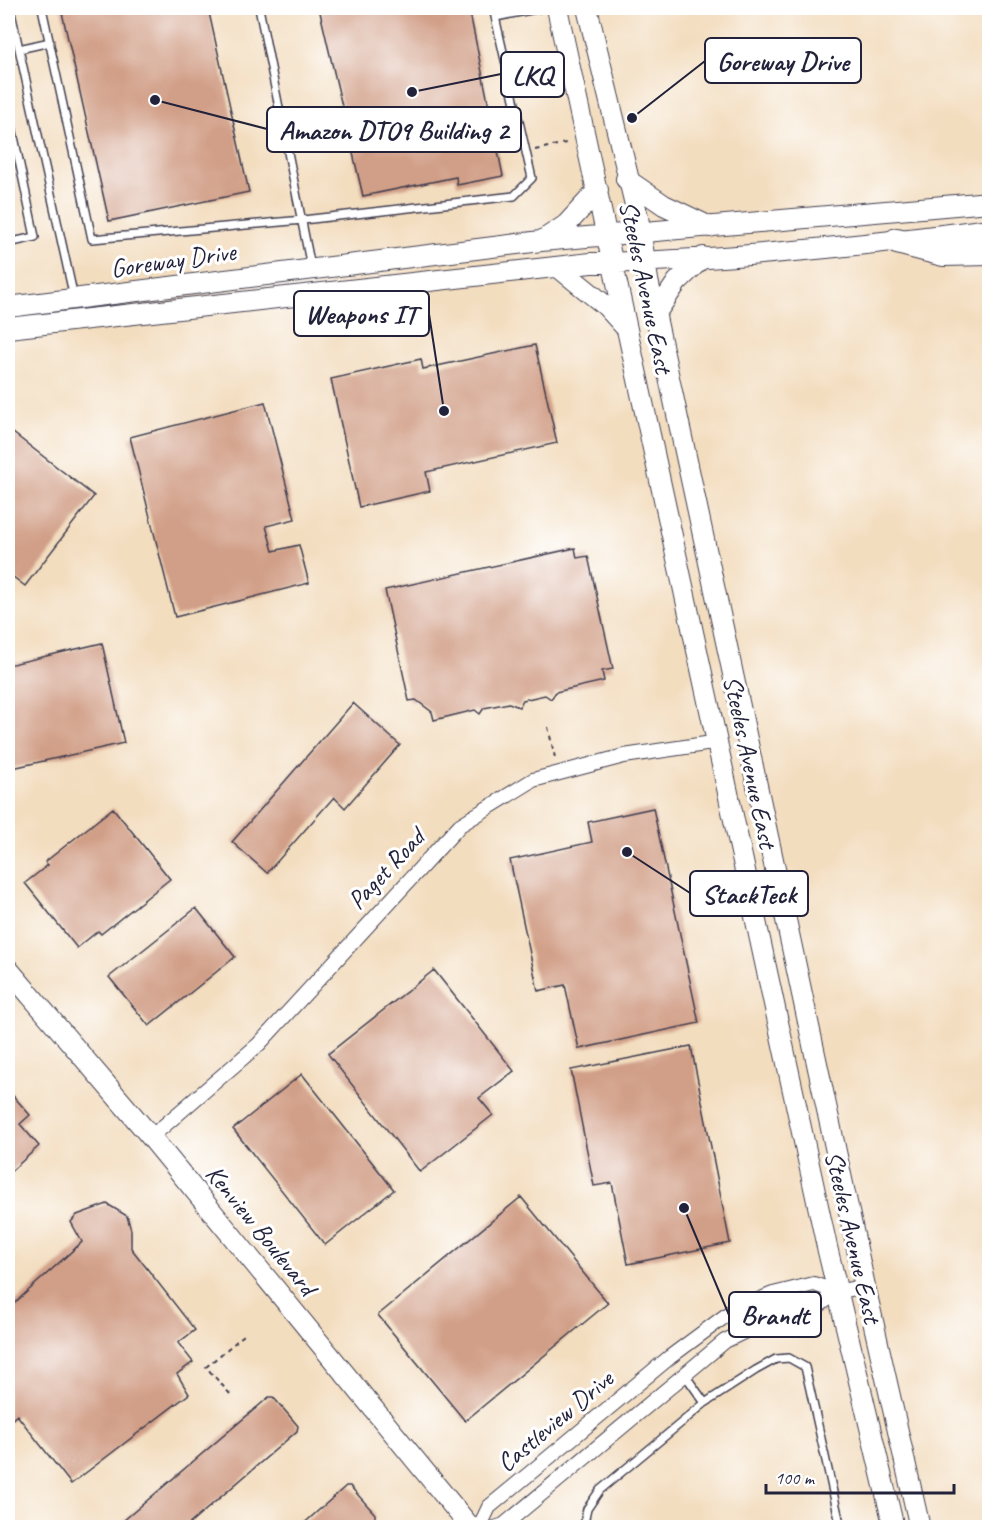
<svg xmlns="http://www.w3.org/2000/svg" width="997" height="1535" viewBox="0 0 997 1535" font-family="Caveat,sans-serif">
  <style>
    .building { fill: #d19f87 }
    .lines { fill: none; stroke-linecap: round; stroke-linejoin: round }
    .lane-casing { stroke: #413e4f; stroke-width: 10 }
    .street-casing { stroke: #413e4f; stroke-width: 16 }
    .secondary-casing { stroke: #413e4f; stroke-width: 22 }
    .highway-casing { stroke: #413e4f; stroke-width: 28 }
    .path { stroke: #413e4f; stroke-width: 2; stroke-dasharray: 4.5 4.5; stroke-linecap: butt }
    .lane { stroke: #fff; stroke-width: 7 }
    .street { stroke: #fff; stroke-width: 14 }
    .secondary { stroke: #fff; stroke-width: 20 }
    .highway { stroke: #fff; stroke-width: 26 }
    .labels { text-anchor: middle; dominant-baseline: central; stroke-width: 6; stroke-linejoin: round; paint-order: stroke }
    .street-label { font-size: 26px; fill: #22223b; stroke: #fff }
    .leader { fill: none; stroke: #22223b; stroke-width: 2 }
    .callout-dot { fill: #22223b; stroke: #fff; stroke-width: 2 }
    .callout { fill: #fff; stroke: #22223b; stroke-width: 2 }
    .callout-label { font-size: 27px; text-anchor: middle; font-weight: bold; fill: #22223b }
  </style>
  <rect width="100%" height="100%" fill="#fff"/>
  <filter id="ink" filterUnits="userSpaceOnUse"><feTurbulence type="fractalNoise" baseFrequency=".0167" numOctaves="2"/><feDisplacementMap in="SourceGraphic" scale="12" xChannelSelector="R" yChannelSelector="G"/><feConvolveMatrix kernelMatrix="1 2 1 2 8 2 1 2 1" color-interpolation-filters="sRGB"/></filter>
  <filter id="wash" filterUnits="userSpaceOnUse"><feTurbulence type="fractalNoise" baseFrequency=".008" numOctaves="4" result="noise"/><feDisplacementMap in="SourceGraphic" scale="24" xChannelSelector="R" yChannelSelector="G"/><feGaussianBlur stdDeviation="1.35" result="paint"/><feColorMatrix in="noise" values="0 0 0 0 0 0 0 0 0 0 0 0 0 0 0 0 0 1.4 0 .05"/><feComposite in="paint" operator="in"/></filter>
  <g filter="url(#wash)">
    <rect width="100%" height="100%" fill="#f3ddbf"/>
    <g id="blocks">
      <path class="building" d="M61,8h147l41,184 -140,29z
        M319,8h150l34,168 -46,9 -1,-8 -93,19z
        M535,345l22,98 -131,29 4,19 -71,16 -28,-128 90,-20 2,10z
        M265,402l30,117 -29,7 7,25 26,-6 10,38 -134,34 -45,-180z
        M8,429l86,67 -69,90 -17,-13z
        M575,548l2,10 11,-2 25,113 -11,2 2,10 -48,11 -5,7 -6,-4 -22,5 -4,7 -10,-4 -25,5 -4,6 -5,-4 -41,10 -2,-8 -16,-12 -7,1 -24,-111z
        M102,643l22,100 -116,26v-104z
        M353,703l47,42 -55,63 -11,-11 -67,76 -35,-31z
        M113,808l57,71 -69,55 -3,-3 -21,17 -52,-65 23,-18 -3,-3z
        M653,808l46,215 -120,26 -14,-64 -27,6 -28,-131 82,-18 -4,-20z
        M196,908l39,49 -86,69 -40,-49z
        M434,970l80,101 -35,27 14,17 -73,57 -92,-118z
        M691,1046l39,197 -102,21 -16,-81 -18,3 -23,-116z
        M302,1074l92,116 -69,55 -92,-116z
        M8,1090l22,25 -10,9 19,22 -31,28z
        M521,1197l87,106 -143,118 -87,-106z
        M107,1204l20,12 4,14v18l64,82 -17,13 15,19 -16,12 12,20 -118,90 -54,-69 -9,8v-114l74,-67 -11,-20 6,-7z
        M269,1397h4l14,16 11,13 -1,5 -111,96h-70z
        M346,1486h4l25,28v5l-9,8h-66z"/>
    </g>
  </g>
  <g filter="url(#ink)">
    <use href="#blocks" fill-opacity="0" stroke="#413e4f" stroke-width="1.5"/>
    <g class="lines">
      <g class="lane-casing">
        <path id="lane" d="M10,8l64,290
          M42,8l50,231 211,-19 211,-24 18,-18 -39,-170
          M259,8l52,259
          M496,17l45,-9
          M19,49l31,-7
          M8,108l27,129 -27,6
          M685,1375l20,28
          M583,1528l4,-19 13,-19 105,-87 51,-33 20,-11 13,-1 16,9 36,161"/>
      </g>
      <g class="street-casing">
        <path id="street" d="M151,1137l108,-93 201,-219 73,-45 91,-24 95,-14
          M479,1528l10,-21 181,-150 62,-46 41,-17 41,-10 23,8
          M495,1528l9,-3 221,-184 33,-16 60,-19 19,-14 28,-6"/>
      </g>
      <g class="secondary-casing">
        <path id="secondary" d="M557,8l270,1239 67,281
          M587,8l51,209 10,63 217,1006 55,242
          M626,179l38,26 46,22
          M543,240l23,-15 32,-35
          M558,267l48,39 21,23
          M8,307l533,-66 449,-39
          M656,313l21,-31 26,-25
          M8,328l583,-65c131,-2 269,-17 399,-34
          M8,969l143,168 320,391"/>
      </g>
      <g class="highway-casing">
        <path id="highway" d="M897,241l46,12 47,-1"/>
      </g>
      <path class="path" d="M535,150l31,-7
        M548,727l8,35
        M230,1394l-24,-27 38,-32"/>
      <use href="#lane" class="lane"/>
      <use href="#street" class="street"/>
      <use href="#secondary" class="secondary"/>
      <use href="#highway" class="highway"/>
    </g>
  </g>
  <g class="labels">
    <g class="street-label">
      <text transform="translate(173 260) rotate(-8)">Goreway Drive</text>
      <text transform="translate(646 287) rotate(78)">Steeles Avenue East</text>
      <text transform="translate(750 762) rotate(78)">Steeles Avenue East</text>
      <text transform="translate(386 869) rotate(-47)">Paget Road</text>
      <text transform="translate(261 1230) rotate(51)">Kenview Boulevard</text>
      <text transform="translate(853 1237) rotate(77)">Steeles Avenue East</text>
      <text transform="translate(555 1421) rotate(-40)">Castleview Drive</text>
    </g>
  </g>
  <path class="leader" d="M632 118L705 61M412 92L501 74M155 100L267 129M444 411L429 314M627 852L690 893M684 1208L729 1315"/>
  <g class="callout-dot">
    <circle cx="632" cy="118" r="6"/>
    <circle cx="412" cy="92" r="6"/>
    <circle cx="155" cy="100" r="6"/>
    <circle cx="444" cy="411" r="6"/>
    <circle cx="627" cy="852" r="6"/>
    <circle cx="684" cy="1208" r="6"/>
  </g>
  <g class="callout">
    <rect x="705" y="38" width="156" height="45" rx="6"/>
    <rect x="501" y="52" width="63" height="45" rx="6"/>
    <rect x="267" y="107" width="254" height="45" rx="6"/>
    <rect x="294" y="291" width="135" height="45" rx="6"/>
    <rect x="690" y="871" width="118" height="45" rx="6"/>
    <rect x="729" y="1292" width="92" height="45" rx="6"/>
  </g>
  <g class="callout-label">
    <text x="783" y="70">Goreway Drive</text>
    <text x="532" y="84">LKQ</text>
    <text x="394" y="139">Amazon DTO9 Building 2</text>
    <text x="361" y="323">Weapons IT</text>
    <text x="749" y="903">StackTeck</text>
    <text x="775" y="1324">Brandt</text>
  </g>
  <rect width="997" height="1535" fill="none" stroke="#fff" stroke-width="30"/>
  <path d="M766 1484v9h188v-9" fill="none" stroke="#22223b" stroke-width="3"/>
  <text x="775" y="1484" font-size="18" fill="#22223b" stroke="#ffffff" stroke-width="4.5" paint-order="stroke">100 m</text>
</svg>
